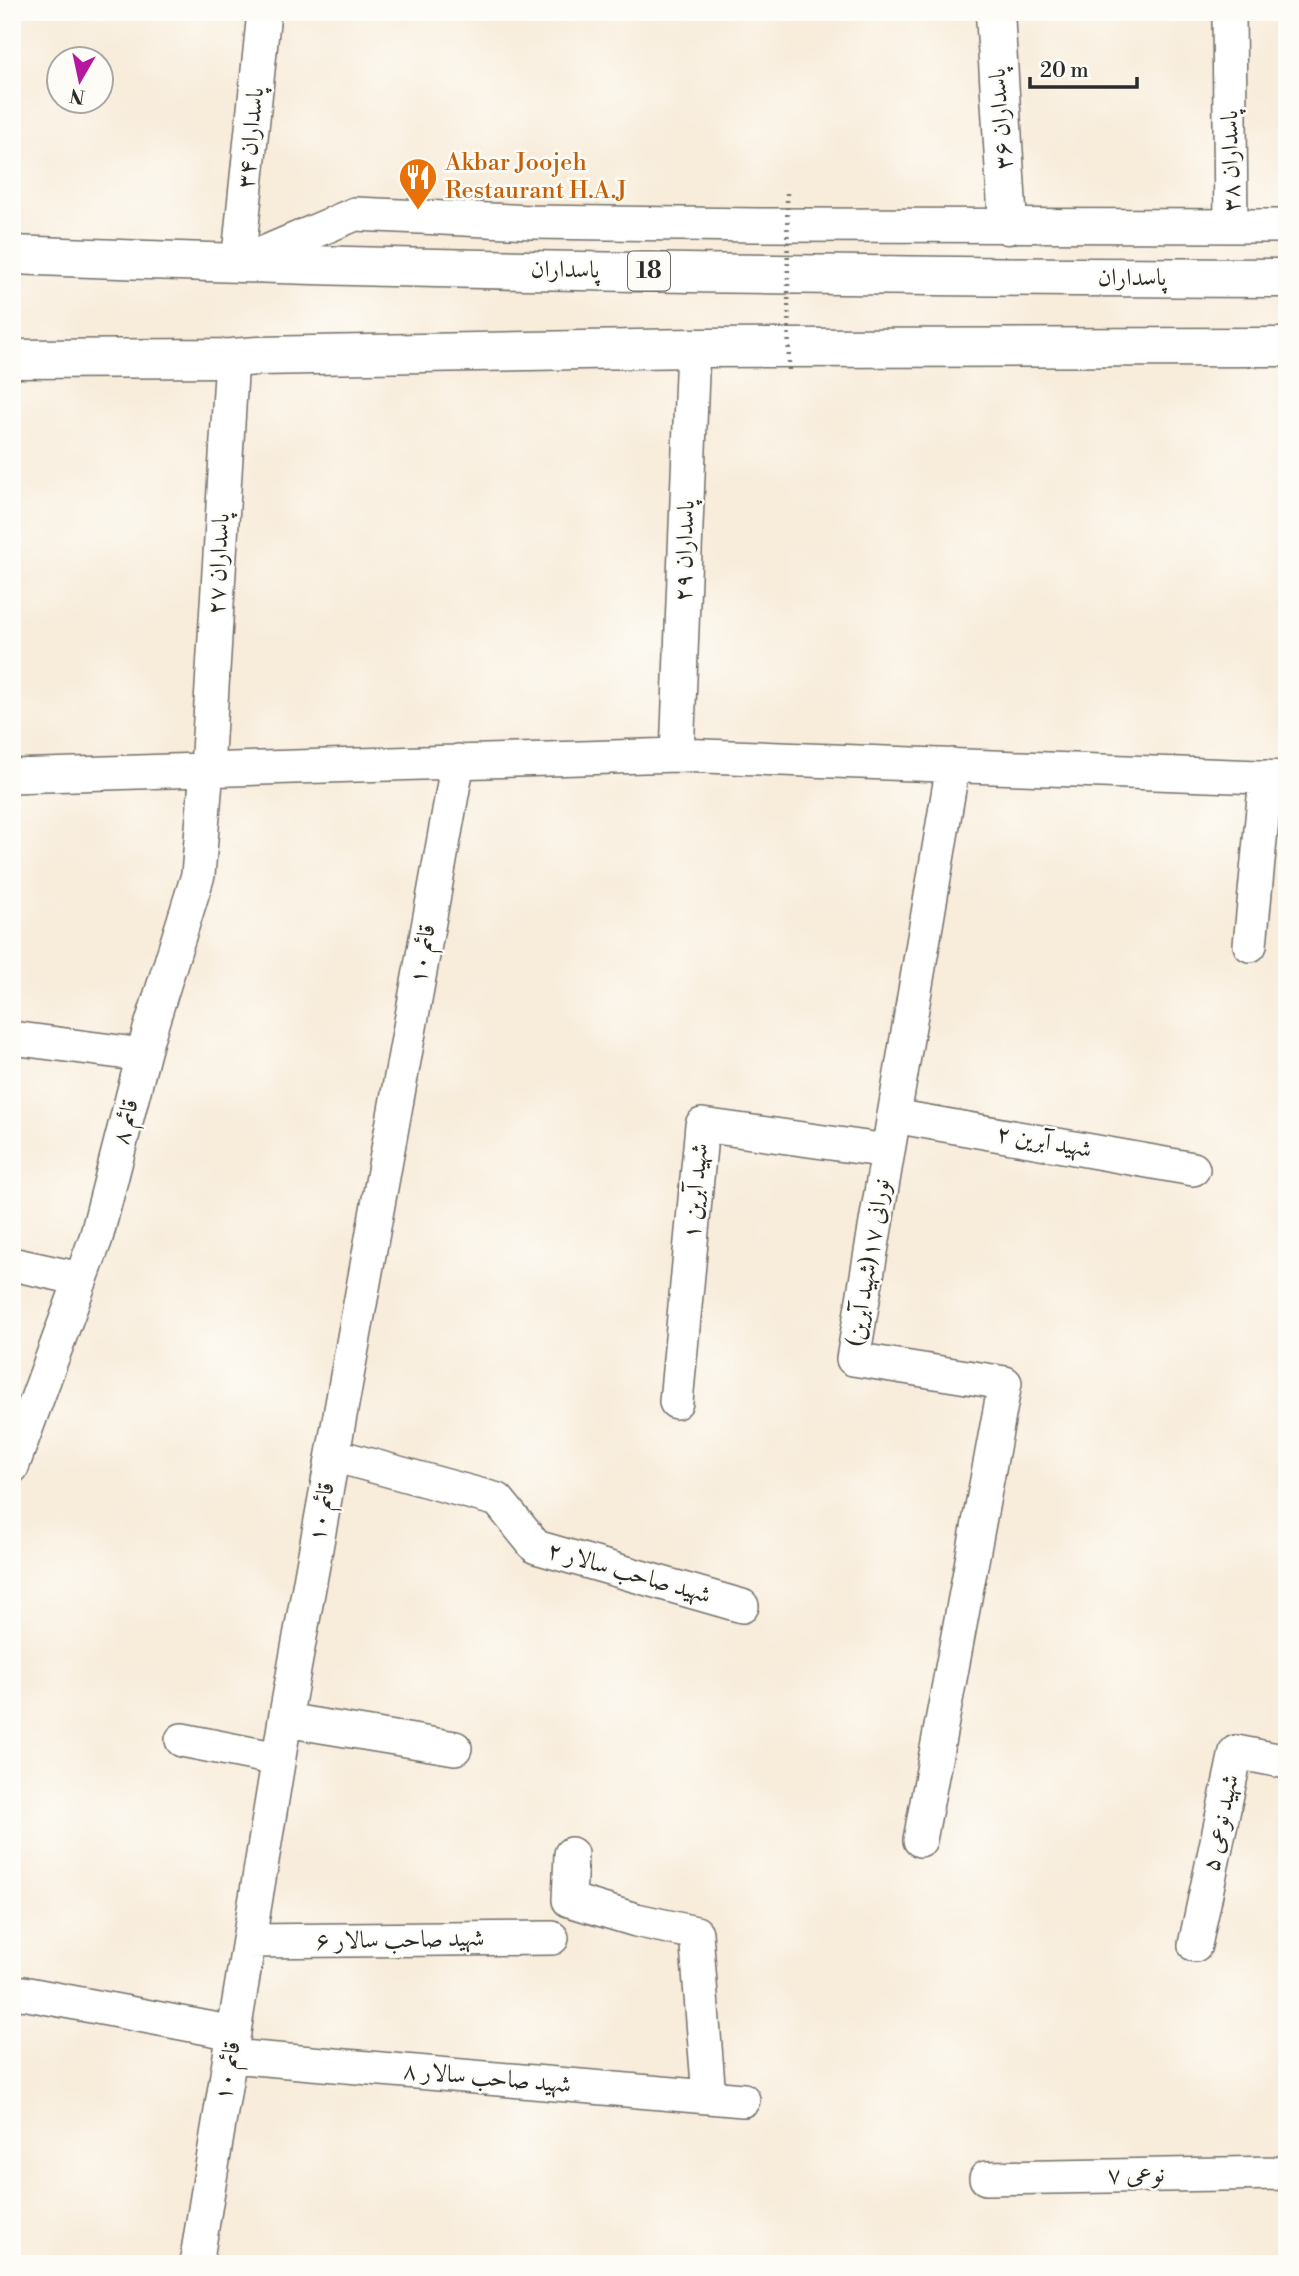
<svg xmlns="http://www.w3.org/2000/svg" width="1299" height="2276" viewBox="0 0 1299 2276" font-family="'Libre Bodoni',Amiri,serif">
  <style>
    .lines { fill: none; stroke-linecap: round; stroke-linejoin: round }
    .minor-casing { stroke: #736f68; stroke-width: 36 }
    .tertiary-casing { stroke: #736f68; stroke-width: 41 }
    .primary-casing { stroke: #736f68; stroke-width: 41 }
    .minor { stroke: #fff; stroke-width: 33 }
    .tertiary { stroke: #fff; stroke-width: 38 }
    .primary { stroke: #fff; stroke-width: 38 }
    .path-bridge { stroke: #736f68; stroke-width: 4.5; stroke-dasharray: 2 5; stroke-linecap: butt }
    .labels { text-anchor: middle; dominant-baseline: central; stroke-width: 5; stroke-linejoin: round; paint-order: stroke }
    .shield { fill: #fdfcf7; stroke: #6a6a68; stroke-width: 2 }
    .shield-label { font-size: 23px; font-weight: bold; fill: #2b2b2b }
    .street-label { font-size: 24px; fill: #2b2b2b; stroke: #fdfcf7 }
    .food-label { font-size: 24px; fill: #c56008; stroke: #fdfcf7; text-anchor: start }
  </style>
  <rect width="100%" height="100%" fill="#fdfcf7"/>
  <filter id="ink" filterUnits="userSpaceOnUse"><feTurbulence type="fractalNoise" baseFrequency=".0143" numOctaves="2"/><feDisplacementMap in="SourceGraphic" scale="14" xChannelSelector="R" yChannelSelector="G"/><feConvolveMatrix kernelMatrix="1 2 1 2 8 2 1 2 1" color-interpolation-filters="sRGB"/></filter>
  <filter id="wash" filterUnits="userSpaceOnUse"><feTurbulence type="fractalNoise" baseFrequency=".00686" numOctaves="4" result="noise"/><feDisplacementMap in="SourceGraphic" scale="28" xChannelSelector="R" yChannelSelector="G"/><feGaussianBlur stdDeviation="1.57" result="paint"/><feColorMatrix in="noise" values="0 0 0 0 0 0 0 0 0 0 0 0 0 0 0 0 0 1.4 0 .05"/><feComposite in="paint" operator="in"/></filter>
  <g filter="url(#wash)">
    <rect width="100%" height="100%" fill="#f8ecda"/>
  </g>
  <g filter="url(#ink)">
    <g class="lines">
      <g class="minor-casing">
        <path id="minor" d="M264,12l-26,252 117,-50 177,8 225,3 530,1
          M1229,12l2,214
          M677,755l16,-407
          M12,776l665,-21 610,23
          M1250,945l16,-168
          M12,1038l131,17
          M894,1116l299,53
          M12,1264l69,15
          M676,1402l26,-277 186,26
          M333,1455l165,45 38,47 206,59
          M12,1467l84,-229 52,-202 50,-161 9,-106 25,-411
          M285,1720l170,28
          M182,1740l96,19
          M920,1840l85,-457 -152,-24 100,-594
          M571,1854l-2,46 67,20 60,13 13,164
          M249,1941l303,-3
          M1195,1945l41,-193 51,10
          M12,1994l11,-1 211,40
          M230,2056l513,44
          M986,2178l301,-5
          M196,2264l89,-544 173,-959"/>
      </g>
      <g class="tertiary-casing">
        <path id="tertiary" d="M995,12l13,213"/>
      </g>
      <g class="primary-casing">
        <path id="primary" d="M12,255c425,17 850,22 1275,23
          M12,359l220,-1 26,-2 435,-8 594,-1"/>
      </g>
      <use href="#minor" class="minor"/>
      <use href="#tertiary" class="tertiary"/>
      <use href="#primary" class="primary"/>
      <path class="path-bridge" d="M787,193l2,181"/>
    </g>
  </g>
  <defs>
    <g id="restaurant-pin" transform="scale(2.0125)"><path d="M0 17L-7.5 6A9.5 9.5 0 1 1 7.5 6Z" fill="#e8710a" stroke="#fdfcf7"/><path d="M-5-6h1v4h1v-4h1v4h1v-4h1v5L-1.5 .5V6h-2V.5L-5-1ZM5-6V6H3V1.5H1.5Q1.5-4 5-6Z" fill="#fff"/></g>
  </defs>
  <g fill-rule="evenodd">
    <use href="#restaurant-pin" x="418" y="177"/>
  </g>
  <g class="labels">
    <rect class="shield" x="628" y="251.5" width="42" height="39" rx="5"/>
    <g class="shield-label">
      <text x="649" y="271">18</text>
    </g>
    <g class="street-label">
      <text transform="translate(1001 119) rotate(-94)">پاسداران ۳۶</text>
      <text transform="translate(251 138) rotate(-84)">پاسداران ۳۴</text>
      <text transform="translate(1231 161) rotate(-91)">پاسداران ۳۸</text>
      <text transform="translate(565 270) rotate(1)">پاسداران</text>
      <text x="1132" y="278">پاسداران</text>
      <text transform="translate(685 551) rotate(-88)">پاسداران ۲۹</text>
      <text transform="translate(219 564) rotate(-87)">پاسداران ۲۷</text>
      <text transform="translate(423 954) rotate(-80)">قائم ۱۰</text>
      <text transform="translate(126 1122) rotate(-76)">قائم ۸</text>
      <text transform="translate(1044 1142) rotate(10)">شهید آبرین ۲</text>
      <text transform="translate(696 1191) rotate(-85)">شهید آبرین ۱</text>
      <text transform="translate(869 1263) rotate(-81)">نورانی ۱۷(شهید آبرین)</text>
      <text transform="translate(322 1512) rotate(-80)">قائم ۱۰</text>
      <text transform="translate(629 1573) rotate(16)">شهید صاحب سالار ۲</text>
      <text transform="translate(1221 1823) rotate(-78)">شهید نوعی ۵</text>
      <text transform="translate(400 1940) rotate(-1)">شهید صاحب سالار ۶</text>
      <text transform="translate(228 2071) rotate(-80)">قائم ۱۰</text>
      <text transform="translate(487 2078) rotate(5)">شهید صاحب سالار ۸</text>
      <text transform="translate(1136 2175) rotate(-1)">نوعی ۷</text>
    </g>
    <g class="food-label">
      <text x="445" y="163">Akbar Joojeh<tspan x="445" dy="28">Restaurant H.A.J</tspan></text>
    </g>
  </g>
  <rect width="1299" height="2276" fill="none" stroke="#fdfcf7" stroke-width="42"/>
  <g transform="translate(80 80) rotate(189)"><circle r="33" fill="#fdfcf7" stroke="#a9a8a5" stroke-width="2"/>
  <path d="M0-5L12 26L0 18L-12 26Z" fill="#b5179e"/>
  <text y="-10" font-size="19" font-weight="bold" text-anchor="middle" fill="#2b2b2b">N</text>
  </g>
  <path d="M1030 77v10h107v-10" fill="none" stroke="#2b2b2b" stroke-width="3.5"/>
  <text x="1040" y="77" font-size="21" fill="#2b2b2b" stroke="#fdfcf7" stroke-width="5" paint-order="stroke">20 m</text>
</svg>
